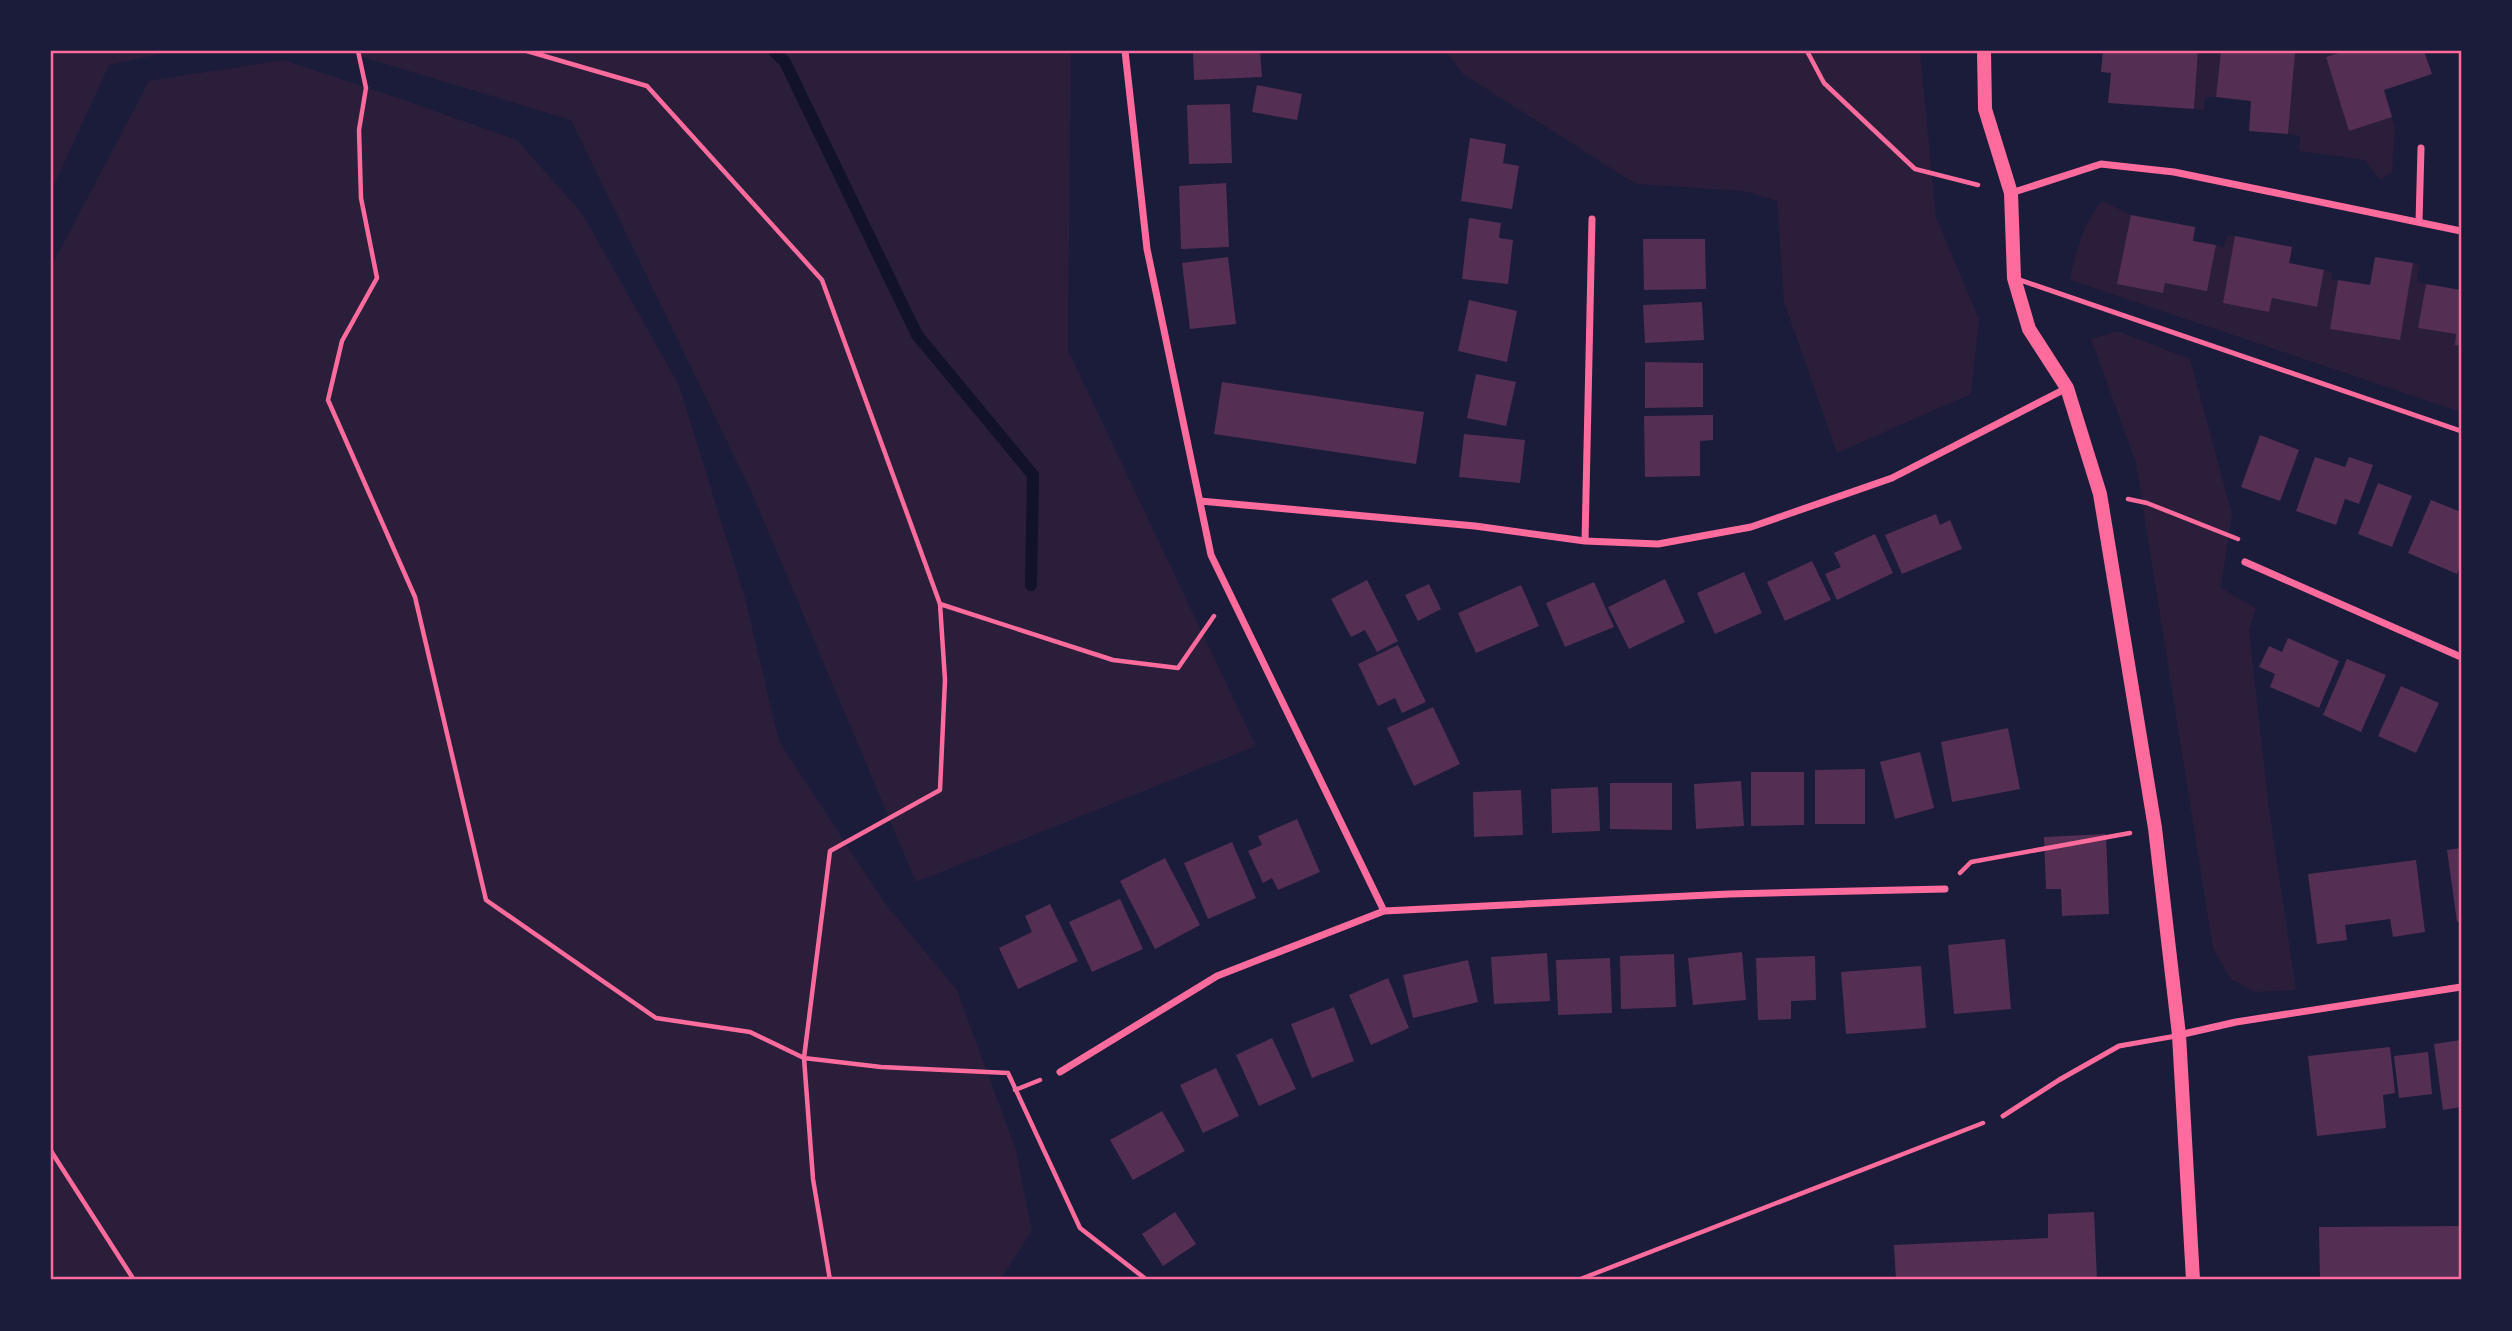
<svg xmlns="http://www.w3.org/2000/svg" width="2512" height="1331" viewBox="0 0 2512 1331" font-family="'Fira Sans Condensed',sans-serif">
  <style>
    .green { fill: #2a1e3b }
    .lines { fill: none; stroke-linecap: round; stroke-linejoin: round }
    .stream { stroke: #12122b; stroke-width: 12 }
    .building { fill: #542f53 }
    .path { stroke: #ff6b9d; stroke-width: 4.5 }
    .service { stroke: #ff6b9d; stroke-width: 5 }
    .minor { stroke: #ff6b9d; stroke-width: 7 }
    .secondary { stroke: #ff6b9d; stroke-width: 14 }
    .neatline { fill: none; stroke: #ff6b9d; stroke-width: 2.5 }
  </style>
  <rect width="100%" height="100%" fill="#1b1b3a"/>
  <path class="green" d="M51,51h122l-64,14 -58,127z
    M343,51h728l-3,299 188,396 -340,136 -164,-389 -181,-373z
    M1446,51h474l16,166 43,102 -8,75 -134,59 -53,-151 -7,-101 -33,-10 -108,-7 -173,-110z
    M2198,51h23l-5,46h-11l-1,13 -10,-1z
    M2271,51h74l-19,6 24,73 42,-13 3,11 -3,44 -12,8 -15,-20 -66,-9 1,-15 -12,-2 7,-81z
    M283,60l112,37 122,43 65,73 97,172 66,213 34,143 105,161 73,88 59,160 16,81 -32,49h-949v-1013l98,-186z
    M2102,201l29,14 -13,69 45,9 2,-10 42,7 9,-45 8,2 3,-12 8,1 34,76 3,-14 45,9 7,-37 8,2 -1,7 7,1 -8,48 83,-65 7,2 -3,17 9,2 -8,44 38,6 -1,11 6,1v66l-391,-132c5,-28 14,-58 32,-79z
    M2118,331l72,28 42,155 -11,74 35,20 -7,22 20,178 27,182 -42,2 -23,-13 -18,-30 -77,-486 -45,-124z"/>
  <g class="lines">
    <path class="stream" d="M774,51l11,11 132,273 116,140 -2,110"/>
  </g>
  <path class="building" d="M1193,51h67l2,26 -68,3z
    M2103,51h95l-4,58 -86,-6 3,-30 -10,-1z
    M2221,51l74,2 -7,81 -39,-3 2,-30 -35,-4z
    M2345,51h79l8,23 -48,16 8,27 -43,14 -23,-74z
    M1257,85l45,9 -5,26 -45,-8z
    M1230,104l2,59 -43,1 -2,-59z
    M1470,138l36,6 -3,19 16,3 -7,43 -51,-8z
    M1226,183l3,64 -48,2 -2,-63z
    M2131,215l64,12 -2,14 23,4 -9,46 -42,-8 -2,10 -46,-9z
    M1469,218l32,5 -2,15 14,2 -5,44 -46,-5z
    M2235,236l57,11 -3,16 35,7 -7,37 -45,-9 -3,14 -46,-9z
    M1643,239h62l1,50 -62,1z
    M1228,257l8,67 -46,5 -8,-66z
    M2375,257l38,6 -13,77 -70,-11 8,-49 32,5z
    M2426,284l35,6v56l-6,-1 1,-11 -38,-6z
    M1469,300l48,11 -10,51 -49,-11z
    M1702,302l2,38 -59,3 -2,-38z
    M1645,362l58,1v44l-58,1z
    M1476,374l40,8 -10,44 -39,-8z
    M1222,382l202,30 -8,52 -202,-30z
    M1713,415v25l-13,1v35l-55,1 -1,-61z
    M1464,434l61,6 -5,43 -61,-6z
    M2260,435l39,15 -19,51 -39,-14z
    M2315,457l30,10 4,-10 24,8 -14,39 -14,-5 -9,26 -40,-14z
    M2378,483l34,13 -20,51 -34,-13z
    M2431,500l30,12v53l-4,9 -49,-21z
    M1936,514l4,11 10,-5 12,29 -60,25 -17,-39z
    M1875,534l18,39 -56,27 -12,-26 16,-7 -7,-14z
    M1812,561l19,39 -46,21 -18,-39z
    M1744,572l18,41 -47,21 -18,-41z
    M1665,579l20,43 -56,27 -21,-42z
    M1367,580l31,61 -21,11 -12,-22 -14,7 -20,-38z
    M1594,582l20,45 -49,20 -19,-44z
    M1429,584l12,25 -23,12 -13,-26z
    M1521,585l18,41 -63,27 -18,-40z
    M2288,638l51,23 -20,47 -49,-21 5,-13 -16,-7 10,-21 13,6z
    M1398,645l28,57 -24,11 -7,-15 -17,8 -20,-42z
    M2347,659l39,16 -25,57 -38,-17z
    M2401,686l38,17 -23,50 -38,-17z
    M1433,707l27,57 -46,22 -27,-58z
    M2008,728l12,61 -68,13 -11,-60z
    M1920,752l14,56 -39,11 -15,-57z
    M1865,769v55h-50v-54z
    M1751,772h53v53l-53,1z
    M1741,781l3,45 -48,3 -2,-45z
    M1610,783h62v47l-62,-1z
    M1598,787l2,44 -48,2 -1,-44z
    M1521,790l2,45 -49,2 -1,-45z
    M1297,819l23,53 -42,18 -6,-12 -9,5 -15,-32 14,-6 -4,-9z
    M2106,834l3,80 -47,2 -1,-27h-15l-2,-52z
    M1232,842l24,56 -48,21 -24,-56z
    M2461,848v73l-4,1 -10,-72z
    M1165,858l35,67 -45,24 -35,-68z
    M2416,860l9,72 -32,5 -3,-18 -45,6 2,15 -30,4 -9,-70z
    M1120,899l23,50 -51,23 -23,-50z
    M1050,904l28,57 -60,28 -19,-41 33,-16 -7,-16z
    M2005,939l6,70 -57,5 -6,-69z
    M1742,952l4,48 -53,5 -5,-47z
    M1547,953l3,48 -56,3 -3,-47z
    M1674,954l2,53 -55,2 -1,-53z
    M1815,956l1,44 -25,1v18l-33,1 -2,-62z
    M1610,958l2,55 -54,2 -2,-55z
    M1468,960l10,42 -65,16 -10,-43z
    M1921,966l5,62 -80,6 -5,-62z
    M1388,978l21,50 -38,17 -22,-50z
    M1334,1007l20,54 -42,17 -21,-54z
    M1272,1038l24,51 -37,17 -23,-51z
    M2461,1040v67l-18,3 -9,-66z
    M2390,1047l5,46 -12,2 3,33 -69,8 -9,-80z
    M2428,1052l4,42 -33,4 -5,-42z
    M1216,1068l23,48 -36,17 -23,-48z
    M1162,1111l23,40 -52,29 -23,-40z
    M1175,1212l21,32 -33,22 -21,-32z
    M2094,1212l3,68h-201l-2,-35 154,-7v-24z
    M2461,1226v54h-141l-1,-53z"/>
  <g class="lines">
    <path class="path" d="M358,51l8,37 -7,42 2,68 16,80 -35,63 -14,59 87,197 71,303 170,118 94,14 54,26 77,9 127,6 72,155 67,52
      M527,51l120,35 175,194 118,324
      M1807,51l17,32 91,86 63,16
      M2128,499l19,4 91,36
      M1960,873l11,-11 159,-29
      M1015,1090l25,-10
      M51,1151l83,129
      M830,1280l-17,-101 -9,-121 26,-207 110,-61 5,-110 -5,-76 173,56 65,8 36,-52
      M1578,1280l405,-157"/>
    <path class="service" d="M2017,279l444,152
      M2003,1116l56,-36 60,-34 57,-10"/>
    <path class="minor" d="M1125,51l22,198 64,306 173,356
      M2011,193l90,-29 73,8 287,59
      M2419,222l2,-74
      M1200,501l275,25 110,15 73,3 93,-17 141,-49 175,-90
      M1585,541l7,-322
      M2245,562l216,95
      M2179,1035l57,-13 225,-35
      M1060,1072l157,-96 167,-65 345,-17 216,-5"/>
    <path class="secondary" d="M1984,51l1,58 26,84 3,85 15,51 38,59 33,106 55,334 24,207 14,245"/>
  </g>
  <rect width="2512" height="1331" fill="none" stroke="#1b1b3a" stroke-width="105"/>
  <rect x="52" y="52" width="2408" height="1226" class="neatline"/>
</svg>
